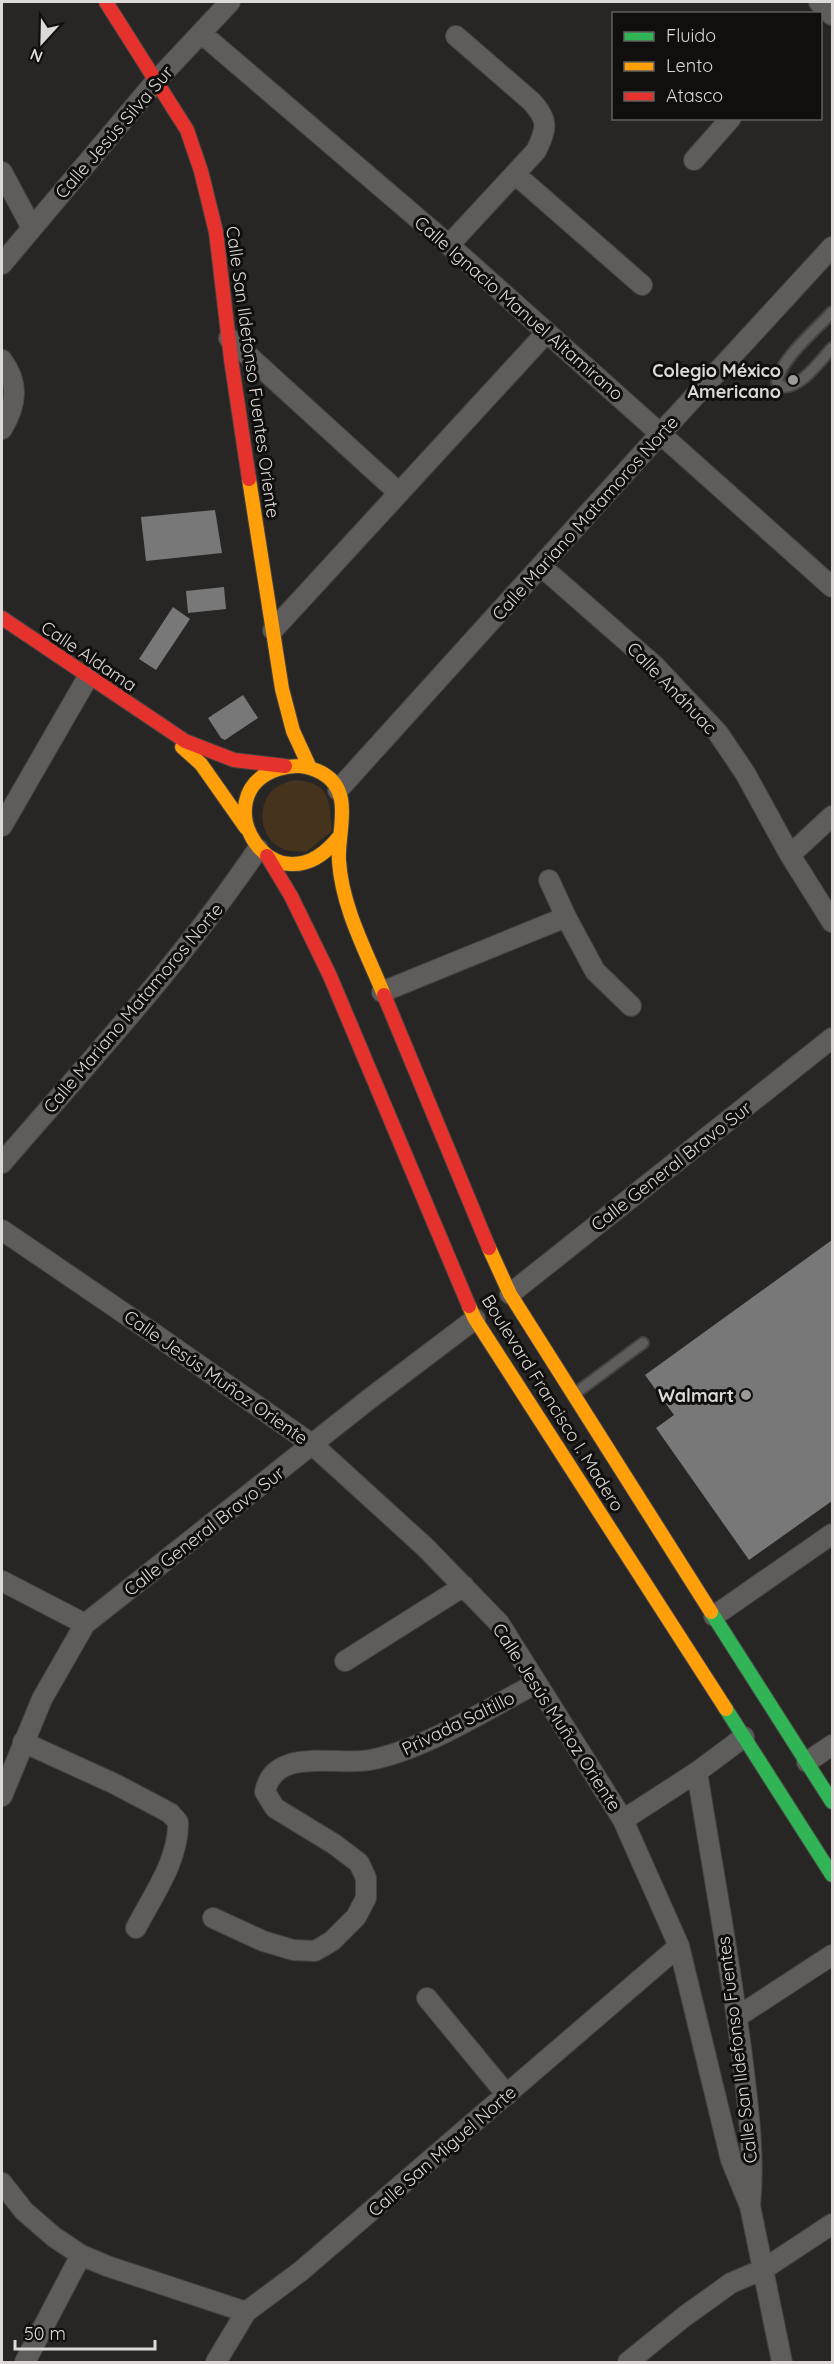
<svg xmlns="http://www.w3.org/2000/svg" width="834" height="2364" viewBox="0 0 834 2364" font-family="Quicksand,sans-serif">
  <style>
    .green { fill: #46331e }
    .building { fill: #787878 }
    .lines { fill: none; stroke-linecap: round; stroke-linejoin: round }
    .lane-casing { stroke: #454342; stroke-width: 14 }
    .street-casing { stroke: #454342; stroke-width: 22 }
    .fast-casing { stroke: #454342; stroke-width: 16 }
    .slow-casing { stroke: #454342; stroke-width: 16 }
    .jam-casing { stroke: #454342; stroke-width: 16 }
    .lane { stroke: #5f5d5c; stroke-width: 10 }
    .street { stroke: #5f5d5c; stroke-width: 20 }
    .fast { stroke: #30b455; stroke-width: 14 }
    .slow { stroke: #ff9f0a; stroke-width: 14 }
    .jam { stroke: #e5322d; stroke-width: 14 }
    .poi-dot { fill: #9d9a98; stroke: #110f0e; stroke-width: 2 }
    .labels { text-anchor: middle; dominant-baseline: central; stroke-width: 6; stroke-linejoin: round; paint-order: stroke }
    .street-label { font-size: 18px; fill: #dcd9d6; stroke: #110f0e }
    .poi-label { font-size: 18px; font-weight: bold; fill: #dcd9d6; stroke: #110f0e; text-anchor: end }
  </style>
  <rect width="100%" height="100%" fill="#282624"/>
  <path class="green" d="M295,780c37,3 34,21 37,51l-26,21c-7,-1 -17,0 -23,-3 -23,-10 -28,-43 -9,-60 6,-5 13,-7 21,-9z"/>
  <path class="building" d="M215,510l7,43 -76,8 -5,-44z
    M224,587l2,22 -38,4 -2,-22z
    M173,607l17,12 -34,51 -17,-11z
    M243,695l15,23 -33,22 -4,-2 -13,-20z
    M832,1240v261l-83,59 -93,-132 18,-13 -29,-40z"/>
  <g class="lines">
    <g class="lane-casing">
      <path id="lane" d="M832,312c-16,18 -51,46 -55,70l5,5c19,1 38,-26 50,-39
        M573,1395l70,-52"/>
    </g>
    <g class="street-casing">
      <path id="street" d="M819,2l13,13
        M201,33l248,212 383,342
        M694,160l37,-42
        M2,172l30,56
        M515,174l127,111
        M449,245l87,-94c11,-23 13,-31 -5,-50l-75,-65
        M2,264l154,-183 74,-79
        M229,338l170,155
        M2,360c17,23 15,44 0,69
        M542,567l113,99 63,67 27,40 45,82 42,67
        M273,630l274,-298
        M338,790l323,-357 171,-186
        M2,826l86,-149
        M790,855l42,-39
        M549,880l17,37 29,54 36,35
        M382,992l184,-75
        M2,1163c88,-102 180,-202 256,-314
        M2,1230l154,105 157,110 112,102 74,76 124,197 56,126 52,214 19,46
        M510,1294l322,-256
        M2,1581l83,43
        M714,1616l118,-82
        M345,1661l119,-75
        M23,1742l92,42 55,29 8,9c1,38 -25,73 -42,106
        M807,1762l25,-17
        M697,1772c15,94 33,189 45,284 6,49 13,100 8,150l32,156
        M2,1796l40,-97 43,-75 283,-224 107,-81
        M623,1820l74,-48 47,-35
        M213,1918l50,23 30,9 22,1 17,-10 24,-24 10,-19v-20l-7,-15 -25,-19 -59,-36 -10,-16c9,-46 72,-26 105,-32 54,-10 117,-51 167,-77
        M427,1998l80,97
        M737,2017l95,-62
        M2,2183l22,28 30,26 27,18 26,11 139,46
        M25,2362l56,-107
        M216,2362l30,-50 55,-41 378,-325
        M628,2362l57,-46 46,-33 33,-14 68,-45"/>
    </g>
    <g class="fast-casing">
      <path id="fast" d="M711,1612l121,190
        M726,1709l106,166"/>
    </g>
    <g class="slow-casing">
      <path id="slow" d="M249,479l33,210 11,42 17,37
        M182,747l19,17 45,64
        M339,837c-65,81 -138,-43 -61,-68 16,-5 29,-4 44,4 33,18 15,59 17,88 3,47 28,92 45,134
        M489,1248l21,46 201,318
        M469,1306l6,13 251,390"/>
    </g>
    <g class="jam-casing">
      <path id="jam" d="M106,2l81,128 14,41 15,61 15,127 18,120
        M2,618l183,123 49,19 51,6
        M267,856l24,40 39,80 139,330
        M384,995l105,253"/>
    </g>
    <use href="#lane" class="lane"/>
    <use href="#street" class="street"/>
    <use href="#fast" class="fast"/>
    <use href="#slow" class="slow"/>
    <use href="#jam" class="jam"/>
  </g>
  <g class="poi-dot">
    <circle cx="793" cy="380" r="6"/>
    <circle cx="746" cy="1395" r="6"/>
  </g>
  <g class="labels">
    <g class="street-label">
      <text transform="translate(114 132) rotate(-49)">Calle Jesús Silva Sur</text>
      <text transform="translate(519 308) rotate(41)">Calle Ignacio Manuel Altamirano</text>
      <text transform="translate(253 372) rotate(82)">Calle San Ildefonso Fuentes Oriente</text>
      <text transform="translate(585 518) rotate(-48)">Calle Mariano Matamoros Norte</text>
      <text transform="translate(89 656) rotate(34)">Calle Aldama</text>
      <text transform="translate(672 688) rotate(46)">Calle Anáhuac</text>
      <text transform="translate(133 1008) rotate(-50)">Calle Mariano Matamoros Norte</text>
      <text transform="translate(671 1166) rotate(-38)">Calle General Bravo Sur</text>
      <text transform="translate(216 1377) rotate(35)">Calle Jesús Muñoz Oriente</text>
      <text transform="translate(553 1403) rotate(58)">Boulevard Francisco I. Madero</text>
      <text transform="translate(204 1531) rotate(-38)">Calle General Bravo Sur</text>
      <text transform="translate(557 1717) rotate(57)">Calle Jesús Muñoz Oriente</text>
      <text transform="translate(458 1723) rotate(-26)">Privada Saltillo</text>
      <text transform="translate(737 2050) rotate(-97)">Calle San Ildefonso Fuentes</text>
      <text transform="translate(442 2151) rotate(-41)">Calle San Miguel Norte</text>
    </g>
    <g class="poi-label">
      <text x="781" y="370">Colegio México<tspan x="781" dy="21">Americano</tspan></text>
      <text x="734" y="1395">Walmart</text>
    </g>
  </g>
  <rect width="834" height="2364" fill="none" stroke="#dcd9d6" stroke-width="6"/>
  <rect x="612" y="12" width="210" height="108" fill="#110f0e" stroke="#62605e" stroke-width="1.5"/>
  <rect x="624" y="32" width="30" height="9" fill="#30b455" stroke="#62605e" stroke-width="1.5"/>
  <text x="666" y="42" font-size="18" fill="#dcd9d6">Fluido</text>
  <rect x="624" y="62" width="30" height="9" fill="#ff9f0a" stroke="#62605e" stroke-width="1.5"/>
  <text x="666" y="72" font-size="18" fill="#dcd9d6">Lento</text>
  <rect x="624" y="92" width="30" height="9" fill="#e5322d" stroke="#62605e" stroke-width="1.5"/>
  <text x="666" y="102" font-size="18" fill="#dcd9d6">Atasco</text>
  <g transform="translate(42 42) rotate(202)" stroke="#110f0e" stroke-width="4.5" paint-order="stroke">
  <path d="M0-4.5L10 22L0 15L-10 22Z" fill="#dcd9d6"/>
  <text y="-9" font-size="16" font-weight="bold" text-anchor="middle" fill="#dcd9d6">N</text>
  </g>
  <path d="M15 2340v9h140v-9" fill="none" stroke="#dcd9d6" stroke-width="3"/>
  <text x="24" y="2340" font-size="18" fill="#dcd9d6" stroke="#110f0e" stroke-width="4.5" paint-order="stroke">50 m</text>
</svg>
